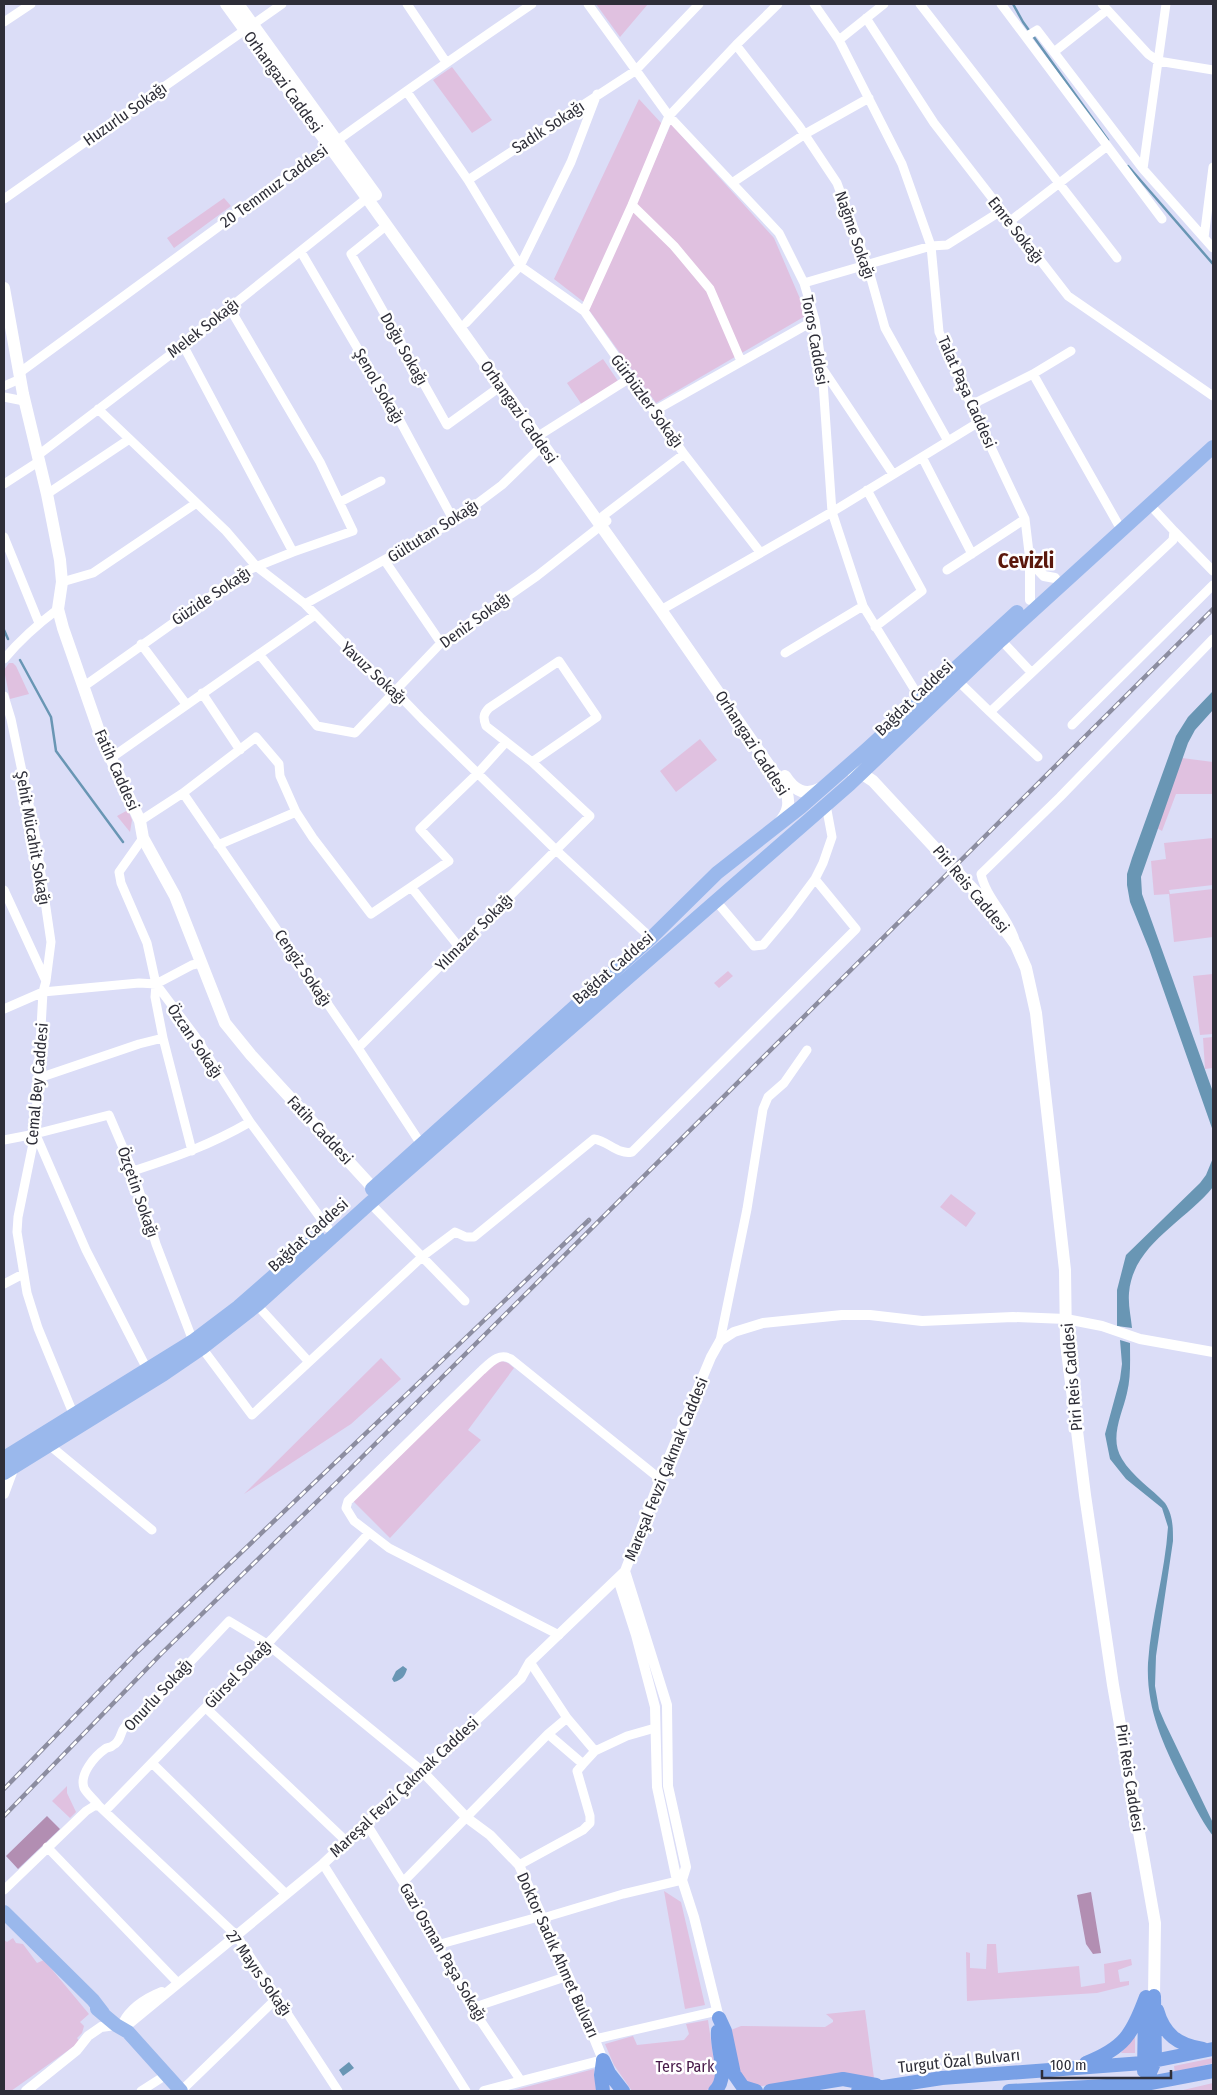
<svg xmlns="http://www.w3.org/2000/svg" width="1217" height="2095" viewBox="0 0 1217 2095" font-family="'Fira Sans Condensed',sans-serif">
  <style>
    .green { fill: #e0c1e0 }
    .forest { fill: #b28eb2 }
    .water { fill: #6996b4 }
    .lines { fill: none; stroke-linecap: round; stroke-linejoin: round }
    .stream { stroke: #6996b4; stroke-width: 2.5 }
    .minor { stroke: #fff; stroke-width: 9 }
    .tertiary { stroke: #fff; stroke-width: 10 }
    .secondary { stroke: #fff; stroke-width: 12 }
    .primary { stroke: #9ab8ec; stroke-width: 14 }
    .trunk { stroke: #78a0e6; stroke-width: 14 }
    .rail-casing { stroke: #8c8da0; stroke-width: 4.5 }
    .rail { stroke: #fff; stroke-width: 2.5; stroke-dasharray: 8; stroke-linecap: butt }
    .labels { text-anchor: middle; dominant-baseline: central; stroke-width: 5; stroke-linejoin: round; paint-order: stroke }
    .street-label { font-size: 16px; fill: #2e2e38; stroke: #fff }
    .park-label { font-size: 16px; fill: #461948; stroke: #fff }
    .district-label { font-size: 21px; font-weight: bold; fill: #5b180c; stroke: #fff }
  </style>
  <rect width="100%" height="100%" fill="#dbddf7"/>
  <path class="green" d="M596,4h52l-28,33z
    M452,67l40,53 -20,13 -39,-53z
    M639,99l24,26 -78,178 -31,-24z
    M671,124l103,114 33,77 -151,88 -67,-93z
    M224,198l7,8 -57,42 -7,-10z
    M603,359l15,22 -36,24 -15,-22z
    M9,663h4l3,3 13,28 -19,5 -6,-29z
    M700,739l17,21 -41,32 -16,-21z
    M1182,758l31,4v32h-37l-14,37 -5,-3z
    M128,810l4,10 -2,12 -13,-16z
    M1213,838v47l-44,5 1,4 43,-5v48l-39,5 -5,-48 -15,1 -3,-34 15,-2 -2,-16z
    M728,971l5,5 -14,12 -5,-5z
    M1213,974v60l-13,1 -7,-59z
    M1213,1037v31l-8,1 -2,-31z
    M951,1194l25,19 -10,14 -26,-20z
    M381,1358l20,21 -50,45 -107,70z
    M502,1361l6,2 6,5 -46,62 13,10 -91,98 -38,-38 141,-136z
    M67,1786v7l9,19 -6,6 -18,-17z
    M664,1891l17,11 24,103 -20,4z
    M13,1938l3,5 7,1 14,19 7,-3 45,54 -9,8 4,4 -2,7 -5,5 3,4 -69,49h-7v-151l3,2z
    M987,1944h9l2,29 81,-7 2,21 24,-4 -1,-19 27,-5 1,6 -14,5 2,12 9,-1v4l-32,8 -130,8 -1,-49 4,1v15l16,1z
    M865,2010l9,68 -73,3 -46,6 -8,-4 -7,-10 -9,-43 10,-4 84,1 8,-5v-2l-7,-6z
    M708,2020l8,56 -5,11 -5,4h-74l-18,-26 -9,-21 28,-8 4,9 47,-5 5,-6 -3,-10z
    M1135,2035v18h-14z
    M1213,2058v5l-38,10 -1,-7z
    M594,2069l2,22h-85z
    M1213,2083v8h-34z"/>
  <path class="forest" d="M47,1816l13,13 -42,40 -12,-13z
    M1091,1892l10,61 -8,1 -7,-10 -9,-49z"/>
  <path class="water" d="M1213,691v19l-18,20 -7,13 -47,134 1,17 71,198v39l-64,-182 -19,-47 -3,-17v-11l5,-16 44,-122 12,-19z
    M1213,1158v29c-28,35 -80,57 -84,106 -1,12 2,24 3,35l-15,-2v-36l9,-35 74,-72 6,-8z
    M1120,1340l10,3c0,17 1,34 -3,50 -5,22 -18,45 -5,66 10,17 30,30 43,44 8,12 8,24 8,38l-17,115 -1,30 4,23 6,14 48,100v13c-13,-17 -22,-37 -32,-56 -19,-38 -35,-73 -33,-117 3,-45 17,-90 20,-136l-6,-19 -36,-29 -16,-20 -5,-25 15,-55 2,-15z
    M403,1666l4,3c-2,7 -5,11 -13,13l-2,-3 4,-8z
    M349,2062l5,6 -11,8 -4,-6z"/>
  <g class="lines">
    <path class="stream" d="M1013,4l10,18 85,118
      M1128,166l85,98
      M4,630l4,9
      M20,660l31,57 5,34 67,91"/>
    <path class="minor" d="M407,4l39,58
      M588,4l81,112 110,117 25,50 11,37 7,48 10,144 31,94 58,94
      M814,4l25,36 63,124 29,82 8,86 32,73 54,114 5,42
      M920,4l197,254
      M1001,4l161,215
      M1102,4l46,50 10,7 55,9
      M866,18l68,105 134,173 145,100
      M4,22l27,-18
      M1027,36l10,-6 106,139 70,79
      M839,40l45,-36
      M736,45l63,81 38,57 30,81 18,64 63,113
      M1054,52l53,-42
      M407,92l61,88 52,86 64,45 100,143 76,98
      M1143,169l23,-165
      M468,180l167,-109 64,-67
      M732,183l73,-49 64,-36
      M4,199l278,-195
      M632,205l42,41 36,43 31,72
      M1009,222l97,-75
      M387,225l-36,29 96,171 54,-39
      M1204,238l9,-71
      M301,252l98,167 55,102
      M804,283l127,-37 16,-1 54,-34
      M584,311l48,-106 37,-89 67,-71 42,-41
      M466,323l54,-57 51,-104 26,-68
      M183,345l110,207
      M822,368l71,106
      M19,373c170,-124 339,-251 513,-369
      M1033,374l85,150
      M4,386l16,-7
      M4,397l20,4
      M971,405l62,-31 38,-23
      M98,409l128,122 30,35 49,38 66,68 24,19 27,28 134,131 95,88
      M654,411l161,-91
      M543,433l87,-55
      M37,456l146,-111 184,-147
      M922,457l50,97
      M4,484l34,-22
      M867,490l55,101 -47,36
      M47,494l81,-54
      M340,502l41,-21
      M603,516l81,-62
      M1174,531l39,40
      M4,537l35,86
      M385,561l56,82
      M947,570l78,-51
      M62,582l31,-9 102,-69
      M305,604l149,-83 48,-36 41,-40
      M661,610l171,-98 147,-90
      M1001,640l30,32
      M141,644l45,60
      M785,653l78,-47
      M259,654l58,72 38,7 86,-90 96,-67 70,-55
      M4,659c16,-19 34,-35 54,-50
      M957,680l33,32 183,-172 1,-9 -24,-26
      M83,687l165,-117 45,-18 60,-21 -33,-69 -91,-155
      M202,693l38,57
      M4,696l7,23 24,114 16,109 -5,39
      M990,712l48,45
      M1072,725l141,-140
      M111,758l204,-143
      M183,793l175,255 63,96
      M140,821l43,-28 73,-56 23,27 1,12 16,36
      M143,838l-24,34 2,11 26,60 9,41 39,52 55,86 78,106
      M218,845l78,-33 17,26 58,76 40,-27
      M4,890l42,91 -3,11 -8,142 -17,83 -1,15 10,61 11,35 37,90
      M716,901l38,45 9,-1 26,-31 26,-35 8,-16 9,-26 -6,-32
      M1015,940c-7,-24 -29,-42 -34,-66l79,-77 153,-158
      M459,947l-48,-60 38,-26 -29,-32 58,-56 28,-31
      M156,984l-1,13 8,41 29,113
      M4,1009l39,-17 96,-9 17,1 36,-19 9,-2
      M358,1048l232,-232 -58,-54 -46,-36c-3,-8 -3,-12 3,-18l70,-47 38,56 -65,45
      M39,1078l100,-34 24,-6
      M36,1135l50,115 63,123
      M4,1140l31,-6 74,-19 24,56 23,73 37,97
      M133,1171c43,-14 77,-26 117,-49
      M370,1203l95,98
      M4,1284l19,-10
      M257,1305l52,57
      M720,1341l27,-132 16,-100 5,-12 16,-14 23,-33
      M202,1348l50,67 171,-159 32,-24 11,5h8l120,-98c14,2 24,16 38,13l224,-223 -41,-50
      M48,1444l104,86
      M559,1635l-170,-87 -35,-27 -8,-13 2,-7 133,-130c9,-8 18,-19 30,-12l149,120
      M206,1708l140,133
      M567,1718l28,33
      M152,1763l134,131
      M583,1764l12,-13 32,-15 28,-8
      M105,1811l167,-172 97,-106
      M366,1823l37,59 69,126 49,73
      M47,1847l130,135
      M323,1864l143,227
      M519,1865l64,-35 7,-7v-7l-13,-45 6,-7 -35,-30 19,-16 -37,-56
      M403,1882l145,-148
      M4,1890l82,-79 8,-5h5
      M543,1918l80,-24 59,-14
      M437,1945l105,-29
      M472,2008l96,-32
      M595,2039l122,-28
      M141,2091l25,-16
      M181,2091l96,-93
      M338,2091l-102,-156 -137,-129c-4,-6 -12,-12 -15,-18 -5,-14 11,-32 21,-39 2,-2 5,-1 7,-3 9,-4 8,-13 12,-18 14,-17 30,-18 41,-39l64,-68 38,23 154,126"/>
    <path class="tertiary" d="M1030,561l14,15 11,2
      M1030,600v-39
      M4,1494l10,-27
      M625,1571l42,134 1,81 18,81 -4,13
      M618,1579l18,56 19,72 2,80 19,89 6,4 12,37 25,101
      M421,1770l46,48 23,17 29,30 55,124 29,71 -119,31
      M123,2023c8,-15 24,-25 39,-31
      M26,2091l51,-41 11,-14 13,-9 29,-4 193,-159 198,-186 9,-16 95,-91 39,-102 47,-112 9,-16 14,-9 29,-9 79,-8h28l52,6 91,-4 53,2 36,7 38,13 73,13"/>
    <path class="secondary" d="M226,4l141,194 294,412 125,180c4,13 3,21 -6,32
      M238,4l138,191
      M4,288l19,106 24,100 13,66 2,22 -4,27 5,19 38,109 39,84 3,17 32,58 50,127 26,32 122,133
      M852,771l9,2 12,8 112,121 31,43 10,23 10,45 29,257 1,73 19,152 28,190 42,238 -1,73
      M785,776c9,14 20,21 36,12"/>
    <path class="primary" d="M372,1189l279,-251 66,-65 84,-66 65,-57 151,-138
      M4,1458l189,-117 45,-34 80,-70
      M4,1473l160,-99 38,-26 55,-43 113,-102 480,-419 151,-144 212,-193
      M4,1912l89,88 10,13
      M97,2009l19,16 12,7 53,59"/>
    <path class="trunk" d="M1157,2010c7,25 21,35 46,39
      M719,2018l6,13 9,43 9,13 13,4
      M603,2060l6,13 14,18
      M603,2061l-2,14 2,16
      M1086,2063c38,-15 46,-28 60,-66
      M1144,2071l1,-58
      M1145,2084l10,-23 -1,-65
      M715,2091c15,-15 1,-41 3,-60
      M770,2091l73,-12 33,6
      M858,2091l84,-13 201,-15 70,-14
      M1009,2091l136,-7 68,-13"/>
    <g class="rail-casing">
      <path id="rail" d="M4,1789l133,-137 452,-432
        M4,1816l157,-162 176,-172 876,-873"/>
    </g>
    <use href="#rail" class="rail"/>
  </g>
  <g class="labels">
    <g class="street-label">
      <text transform="translate(283 82) rotate(54)">Orhangazi Caddesi</text>
      <text transform="translate(125 114) rotate(-35)">Huzurlu Sokağı</text>
      <text transform="translate(548 127) rotate(-33)">Sadık Sokağı</text>
      <text transform="translate(274 186) rotate(-36)">20 Temmuz Caddesi</text>
      <text transform="translate(1016 230) rotate(52)">Emre Sokağı</text>
      <text transform="translate(855 235) rotate(71)">Nağme Sokağı</text>
      <text transform="translate(203 328) rotate(-38)">Melek Sokağı</text>
      <text transform="translate(815 340) rotate(80)">Toros Caddesi</text>
      <text transform="translate(404 349) rotate(61)">Doğu Sokağı</text>
      <text transform="translate(379 386) rotate(60)">Şenol Sokağı</text>
      <text transform="translate(967 392) rotate(66)">Talat Paşa Caddesi</text>
      <text transform="translate(647 401) rotate(54)">Gürbüzler Sokağı</text>
      <text transform="translate(519 412) rotate(55)">Orhangazi Caddesi</text>
      <text transform="translate(433 531) rotate(-32)">Gültutan Sokağı</text>
      <text transform="translate(211 596) rotate(-34)">Güzide Sokağı</text>
      <text transform="translate(475 620) rotate(-36)">Deniz Sokağı</text>
      <text transform="translate(374 673) rotate(43)">Yavuz Sokağı</text>
      <text transform="translate(914 698) rotate(-44)">Bağdat Caddesi</text>
      <text transform="translate(752 743) rotate(57)">Orhangazi Caddesi</text>
      <text transform="translate(117 770) rotate(66)">Fatih Caddesi</text>
      <text transform="translate(33 838) rotate(80)">Şehit Mücahit Sokağı</text>
      <text transform="translate(971 889) rotate(50)">Piri Reis Caddesi</text>
      <text transform="translate(474 932) rotate(-45)">Yılmazer Sokağı</text>
      <text transform="translate(303 968) rotate(56)">Cengiz Sokağı</text>
      <text transform="translate(613 968) rotate(-41)">Bağdat Caddesi</text>
      <text transform="translate(195 1041) rotate(56)">Özcan Sokağı</text>
      <text transform="translate(37 1084) rotate(-85)">Cemal Bey Caddesi</text>
      <text transform="translate(320 1130) rotate(47)">Fatih Caddesi</text>
      <text transform="translate(138 1192) rotate(71)">Özçetin Sokağı</text>
      <text transform="translate(308 1235) rotate(-42)">Bağdat Caddesi</text>
      <text transform="translate(1072 1377) rotate(-95)">Piri Reis Caddesi</text>
      <text transform="translate(666 1469) rotate(-68)">Mareşal Fevzi Çakmak Caddesi</text>
      <text transform="translate(238 1674) rotate(-46)">Gürsel Sokağı</text>
      <text transform="translate(158 1695) rotate(-47)">Onurlu Sokağı</text>
      <text transform="translate(1130 1778) rotate(81)">Piri Reis Caddesi</text>
      <text transform="translate(404 1787) rotate(-43)">Mareşal Fevzi Çakmak Caddesi</text>
      <text transform="translate(443 1952) rotate(60)">Gazi Osman Paşa Sokağı</text>
      <text transform="translate(558 1955) rotate(66)">Doktor Sadık Ahmet Bulvarı</text>
      <text transform="translate(259 1973) rotate(55)">27 Mayıs Sokağı</text>
      <text transform="translate(959 2061) rotate(-6)">Turgut Özal Bulvarı</text>
    </g>
    <g class="park-label">
      <text x="685" y="2066">Ters Park</text>
    </g>
    <g class="district-label">
      <text x="1026" y="561">Cevizli</text>
    </g>
  </g>
  <rect width="1217" height="2095" fill="none" stroke="#2e2e38" stroke-width="10"/>
  <path d="M1042 2070v8h129v-8" fill="none" stroke="#2e2e38" stroke-width="2.5"/>
  <text x="1050" y="2070" font-size="15" fill="#2e2e38" stroke="#ffffff" stroke-width="4" paint-order="stroke">100 m</text>
</svg>
